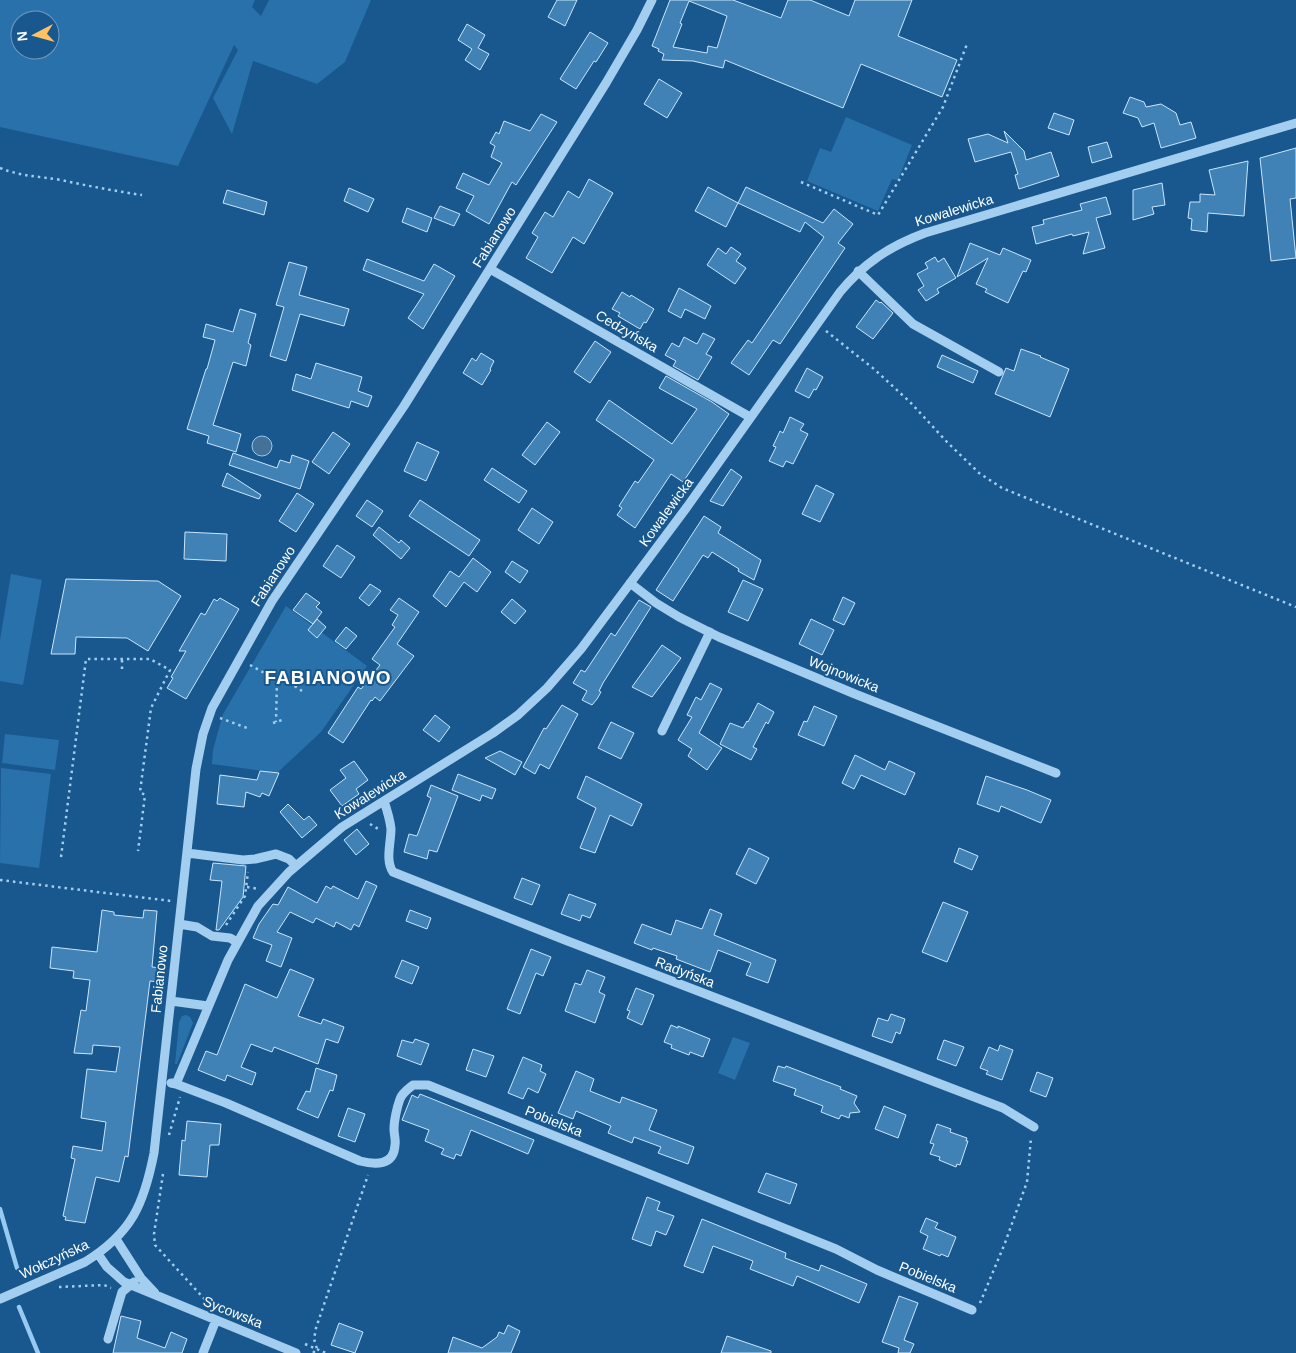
<svg xmlns="http://www.w3.org/2000/svg" width="1296" height="1353" viewBox="0 0 1296 1353" font-family="Arial,sans-serif">
  <style>
    .green { fill: #2871aa; fill-rule: evenodd }
    .water { fill: #437197; stroke: #97caf1 }
    .lines { fill: none; stroke-linecap: round; stroke-linejoin: round }
    .stream { stroke: #97caf1; stroke-width: 4.5 }
    .building { fill: #4182b6; stroke: #cae5fb; fill-rule: evenodd }
    .path { stroke: #a4ceef; stroke-width: 2.5; stroke-dasharray: 2.5 4; stroke-linecap: butt }
    .minor { stroke: #a4ceef; stroke-width: 9 }
    .labels { text-anchor: middle; dominant-baseline: central; stroke-width: 4; stroke-linejoin: round; paint-order: stroke }
    .street-label { font-size: 14px; fill: #fff; stroke: #18588e }
    .district-label { font-size: 19px; font-weight: bold; letter-spacing: 1px; fill: #fff; stroke: #18588e }
  </style>
  <rect width="100%" height="100%" fill="#18588e"/>
  <path class="green" d="M0,0h255l-3,7 9,9 8,-16h102l-26,62 -28,22 -64,-23 -21,73 -19,-36 25,-48 -4,-5 -56,121 -178,-39zM20,20h30v30h-30z
    M846,117l66,28 -14,35 -6,-1 -14,32 -71,-30 13,-33 11,4z
    M11,574l31,6 -19,105 -23,-4v-41z
    M286,606l81,60 -46,66 -44,41 -65,-9 1,-14 10,-36z
    M5,734l54,6 -4,30 -53,-7z
    M1,768l50,6 -12,94 -39,-5z
    M186,1015l4,2 3,6 -16,41h-2l4,-42 3,-6z
    M733,1037l17,6 -15,37 -17,-7z"/>
  <path class="water" d="M252 446a10 10 0 1 1 20 0a10 10 0 1 1-20 0Z"/>
  <g class="lines">
    <path class="stream" d="M0,1209l17,59
      M19,1307l19,46"/>
  </g>
  <path class="building" d="M557,0h20l-12,26 -17,-9z
    M670,0h63l48,18 7,-18h22l39,16 6,-16h57l-14,36 59,24 -15,37 -81,-33 -18,44 -118,-48 -2,8 -30,-7 -31,-1 2,-6 -6,-3 1,-2 -7,-3zM689,1l38,15 -10,32 -9,-2 -1,7 -34,-6 9,-23 -2,-1z
    M467,24l18,11 -7,13 11,6 -9,16 -15,-10 7,-11 -14,-9z
    M590,32l18,11 -12,19 -2,-1 -18,28 -16,-10z
    M659,79l23,14 -15,25 -23,-14z
    M1130,97l14,5 2,5 15,-3 15,9 4,12 11,-3 5,16 -35,10 -7,-25 -12,4 -4,-9 -15,-5z
    M1054,113l20,7 -5,15 -21,-7z
    M541,114l16,8 -41,63 -4,-3 -23,42 -23,-13 8,-15 -18,-8 7,-15 26,12 13,-22 -11,-6 4,-11 -5,-3 6,-11 3,2 5,-13 26,10z
    M1004,131l20,20 2,9 25,-8 8,24 -40,13 -4,-14 3,-1 -7,-22 -36,10 -7,-23 20,-5 20,9z
    M1107,142l5,15 -20,6 -4,-16z
    M1296,148v50l-6,1 6,59 -25,3 -11,-103z
    M1248,161l-4,55 -36,-3 -1,19 -16,-2 1,-11 -4,-1 2,-16h10v-8l15,1 -6,-25z
    M589,179l24,14 -29,51 -11,-7 -21,36 -26,-15 12,-21 -6,-4 13,-21 8,5 15,-26 11,7z
    M1162,183l3,22 -13,2 2,7 -21,6v-30z
    M708,187l30,16 -12,24 -31,-16z
    M746,187l77,36 11,-14 19,15 -15,19 7,5 -65,96 -7,-4 -24,35 -18,-12 17,-23 4,3 72,-106 -19,-15 -5,10 -62,-29z
    M349,188l25,11 -6,13 -24,-11z
    M227,190l40,12 -3,13 -41,-12z
    M1106,197l5,17 -15,4 9,30 -22,6 6,-22 -16,4 -1,-2 -36,10 -4,-17 12,-3 -1,-4 39,-10 -2,-6z
    M440,206l20,8 -6,12 -20,-8z
    M407,208l25,10 -5,14 -25,-10z
    M970,243l30,12 3,-7 28,12 -5,12 -3,-1 -15,32 -23,-11 2,-3 -11,-5 12,-26 -31,19z
    M731,247l10,7 -5,7 10,7 -11,16 -28,-19 11,-17 8,6z
    M935,257l3,5 6,-4 12,20 -19,11 2,4 -13,8 -8,-11 6,-4 -7,-12 11,-6 -3,-5z
    M367,259l57,22 10,-17 21,12 -32,53 -15,-11 16,-24 -61,-24z
    M289,262l18,5 -8,28 50,14 -5,17 -44,-12 -14,47 -16,-5 14,-49 -8,-2z
    M679,288l32,18 -6,13 -20,-10 -4,9 -13,-7z
    M622,292l8,5 1,-2 23,14 -8,14 -2,-1 -4,7 -22,-13 2,-3 -8,-4z
    M876,300l4,3 1,-1 12,11 -20,26 -17,-12z
    M240,309l16,5 -8,29 3,2 -5,21 -13,-4 -20,63 28,9 -5,18 -29,-9 2,-7 -22,-7 19,-60h1l8,-29 -12,-3 3,-13 27,8z
    M703,333l12,6 -9,15 6,3 -14,23 -25,-14 3,-5 -11,-6 7,-12 7,4 5,-10 13,7z
    M595,341l16,11 -21,31 -16,-11z
    M1021,349l20,7 -1,1 29,12 -19,48 -55,-23 11,-26 8,3z
    M481,353l13,8 -4,8 1,1 -9,15 -19,-12 9,-15 4,3z
    M942,355l36,16 -5,12 -36,-16z
    M316,363l46,14 -4,14 14,5 -4,11 -17,-6 -2,7 -57,-18 4,-16 15,5z
    M807,368l16,9 -7,13 -2,-1 -5,9 -14,-7z
    M666,376l46,26 17,12 -46,68 -12,-8 -36,54 -18,-13 5,-7 -3,-2 16,-25 3,2 16,-23 -58,-40 13,-20 63,44 25,-35 -38,-21z
    M790,417l14,7 -4,6 8,4 -15,30 -7,-3 -3,6 -14,-6 7,-14 -3,-1 7,-15 3,2z
    M547,422l13,10 -25,33 -13,-10z
    M333,432l17,12 -21,30 -17,-12z
    M417,442l22,10 -13,29 -22,-10z
    M233,453l44,15 3,-8 10,3 2,-8 17,6 -9,28 -71,-24z
    M492,468l35,23 -8,12 -35,-23z
    M731,469l11,8 -19,29 -13,-5z
    M227,473l34,22 -2,4 -37,-13z
    M816,485l18,9 -14,28 -18,-8z
    M297,493l17,11 -18,28 -17,-11z
    M367,500l16,11 -11,16 -16,-11z
    M420,500l60,40 -11,16 -60,-40z
    M532,508l21,14 -14,22 -21,-14z
    M704,516l17,11 -3,6 43,27 -7,20 -16,-9 1,-2 -27,-17 -4,6 -5,-3 -30,46 -17,-11z
    M379,527l20,16 2,-3 9,8 -9,11 -28,-24z
    M185,532l42,2 -1,27 -42,-2z
    M337,545l18,12 -14,21 -18,-12z
    M473,558l18,14 -14,20 -13,-10 -18,25 -13,-11 17,-25 9,6z
    M512,561l16,10 -8,12 -15,-11z
    M66,579l92,2 23,15 -33,55 -21,-13 -51,-1 -1,17h-24z
    M743,580l20,9 -15,32 -20,-9z
    M370,584l11,7 -12,15 -10,-8z
    M306,593l14,10 -4,4 6,5 -9,12 -20,-14z
    M843,597l12,6 -11,22 -11,-5z
    M220,598l19,11 -53,90 -19,-11 6,-10 -2,-1 15,-26h-7l22,-38 4,2 9,-16 3,2z
    M399,598l20,14 -22,32 17,12 -34,45 -5,-4 -3,4 -1,-1 -28,43 -15,-10 30,-46 3,2 19,-24 -8,-6 23,-32 -3,-2 6,-10 -8,-5z
    M512,599l14,12 -11,13 -14,-12z
    M639,600l12,7 -48,76 -4,8 2,1 -4,7 -5,6 -10,-5 5,-9 -14,-8 8,-13 4,2 26,-39 4,3z
    M317,619l9,8 -9,11 -9,-8z
    M811,619l23,11 -12,25 -23,-11z
    M346,627l11,9 -11,13 -11,-8z
    M662,645l19,13 -29,39 -20,-10z
    M710,683l12,6 -23,44 23,15 -15,22 -19,-14 4,-7 -14,-9 14,-23 -5,-2 9,-18 5,3z
    M758,703l16,9 -6,12 -2,-2 -13,25 4,2 -6,11 -31,-16 10,-21 13,5 4,-7 1,1z
    M562,705l16,9 -29,55 -9,-5 -5,10 -12,-7 21,-39 2,1z
    M814,706l23,10 -13,30 -26,-11 6,-14 3,1z
    M435,715l15,12 -11,15 -16,-12z
    M611,722l23,11 -13,26 -23,-11z
    M500,751l22,11 -7,13 -30,-17z
    M855,755l30,15 4,-9 26,12 -10,22 -44,-20 -7,14 -12,-6z
    M354,761l14,19 -12,9 3,5 -17,12 -12,-16 16,-12 -6,-8z
    M260,771l19,2 -10,23 -7,-3 -2,4 -14,-5 -2,15 -27,-3 3,-29 37,5z
    M458,774l38,15 -4,10 -10,-4 -2,6 -28,-11z
    M586,776l56,28 -10,22 -22,-11 -15,38 -15,-5 16,-40 -19,-10z
    M986,776l41,14 24,10 -10,23 -40,-17 -2,6 -22,-8z
    M431,785l27,11 -21,56 -8,-2 -2,9 -23,-7 5,-18 8,2 14,-38 -4,-2z
    M288,804l16,16 5,-4 8,9 -15,13 -22,-26z
    M357,829l12,15 -13,11 -12,-15z
    M749,848l20,10 -13,26 -20,-10z
    M959,848l19,8 -6,14 -18,-8z
    M213,863l33,3 -3,31 -24,33h-3l6,-49 -12,-1z
    M522,878l18,7 -8,20 -18,-7z
    M366,881l11,5 -18,41 -5,-3 -3,6 -15,-8 -2,5 -18,-9 -3,5 -23,-11 -13,20 15,6 -11,29 -15,-6 6,-16 -19,-7 6,-14 14,-20 5,1 10,-18 29,16 9,-17 5,3 2,-3 25,13z
    M569,894l27,10 -6,14 -8,-3 -2,6 -19,-7z
    M943,902l25,10 -21,50 -25,-10z
    M710,909l12,5 -8,21 62,25 -8,23 -22,-8 5,-12 -33,-13 -8,22 -34,-13 1,-3 -24,-8 -1,2 -18,-7 8,-19 29,11 5,-15 26,9z
    M102,910l12,2v3l29,3 1,-8 13,1 -5,56 9,1 -2,14 -9,-1 -22,176 -3,-1 -6,26 -23,-5 -11,46 -20,-3 1,-3 -3,-1 12,-57 -4,-1 2,-12 29,5 4,-29 -25,-4 6,-49 29,3 4,-25 -27,-2 -1,9 -18,-1 7,-43 5,1 4,-31 -17,-2 1,-7 -24,-3 2,-21 45,5z
    M410,910l21,8 -4,11 -21,-8z
    M531,949l20,8 -8,19 -7,-3 -16,41 -13,-5z
    M402,960l17,7 -7,17 -17,-7z
    M290,969l24,10 -16,37 23,8 2,-5 21,8 -6,16 -12,-4 -8,25 -44,-17 -2,5 -21,-8 -10,23 15,6 -4,12 -25,-10 -2,6 -27,-11 8,-19 11,4 28,-71 32,14z
    M587,970l18,7 -6,15 6,3 -10,28 -30,-12 10,-28 6,2z
    M636,988l18,7 -12,30 -15,-7 3,-7 -3,-1z
    M891,1014l14,5 -5,15 -4,-2 -4,11 -20,-7 6,-18 10,3z
    M671,1025l7,3v-2l32,13 -7,18 -13,-5 -1,3 -18,-7 1,-3 -8,-3z
    M415,1039l14,5 -8,21 -24,-9 5,-16 11,3z
    M944,1040l20,7 -8,19 -19,-7z
    M1000,1045l13,5 -11,30 -16,-6 2,-3 -8,-3 9,-21 9,4z
    M473,1049l21,7 -8,21 -20,-7z
    M523,1057l19,8 -2,6 6,3 -8,19 -10,-5 -5,11 -15,-6z
    M778,1066l7,2 1,-2 39,15 16,6 -1,2 17,7 -3,7 6,9 -10,1 -1,5 -8,-3 -2,4 -18,-7 2,-6 -29,-11 2,-6 -23,-8z
    M316,1068l21,7 -4,16 -3,-1 -12,28 -21,-9 9,-18 4,1z
    M576,1071l18,8 -4,12 30,12 2,-6 35,13 -8,20 45,17 -6,17 -30,-11 3,-6 -27,-10 -2,6 -24,-10 3,-7 -35,-15 -3,8 -15,-6z
    M1037,1072l16,6 -7,19 -16,-6z
    M420,1094l114,46 -6,14 -57,-24 -10,26 -5,-2 -2,5 -13,-5 3,-5 -19,-8 4,-11 -27,-10 10,-25 6,3z
    M884,1106l22,9 -8,23 -23,-9z
    M348,1108l17,6 -10,28 -17,-6z
    M187,1121l34,3 -2,21h-9l-3,32 -28,-2 3,-35 3,1z
    M937,1124l14,5 -1,3 17,6 -1,3h2l-8,24 -3,-1 -1,3 -17,-7 1,-3 -10,-3 4,-10 -4,-1z
    M766,1173l31,11 -7,20 -32,-12z
    M647,1197l13,5 -3,8 17,6 -8,19 -10,-4 -5,15 -19,-7z
    M926,1218l12,5 -3,5 21,9 -8,20 -7,-3 -1,2 -17,-7 5,-13 -8,-4z
    M702,1219l84,34 -1,5 34,13 2,-6 46,19 -8,19 -62,-27 -4,10 -43,-17 3,-8 -40,-15 -10,27 -19,-7z
    M899,1296l19,7 -14,37 10,4 -4,9h-12l1,-5 -17,-6z
    M121,1316l20,5 -4,17 28,10 6,-16 16,7 -5,14h-69z
    M339,1323l24,9 -8,21 -24,-8z
    M508,1325l12,6 -9,22h-63l5,-16 29,11 15,-11 2,-5 5,2z
    M727,1336l44,15v2h-50z"/>
  <g class="lines">
    <path class="path" d="M0,168c23,9 38,8 61,12 27,6 54,11 81,15
      M801,182l77,33 65,-108 24,-63
      M826,331l48,38 36,33 37,40 32,31 23,15 294,119
      M250,665l27,15 -1,42
      M122,669v-10
      M277,680h9l16,11
      M288,681l7,-11
      M220,718l27,10
      M273,723l9,-3
      M370,824l10,6
      M61,857l25,-198h64l20,11 -19,38 -11,84 5,3 -7,56
      M0,880l171,21
      M247,887l12,2
      M226,925l19,-29 3,-24
      M169,1135l11,-38
      M163,1174l-9,60 1,11 54,59
      M59,1287l45,-2 7,3
      M980,1303l25,-60 22,-61 4,-44
      M305,1344l21,9
      M313,1353l4,-4 -3,-10 2,-11 52,-153"/>
    <path class="minor" d="M490,269l260,148
      M858,271l55,53 86,48
      M630,583l26,20 23,14 40,20 136,57 201,79
      M662,731l48,-99
      M384,801c3,9 6,18 7,28 0,13 -6,32 2,43l172,68 438,168 31,19
      M187,853l56,7 12,-1 21,-5 13,5 7,7
      M179,924l18,3 15,9 18,2 7,4
      M171,1001l37,5
      M171,1083l5,1 50,19 134,58c15,4 34,5 35,-16 1,-5 -1,-10 -1,-16 0,-8 3,-22 6,-30 2,-6 8,-10 13,-14h15l408,164 41,21 95,40
      M176,1084l52,-124 30,-54 31,-34 53,-45 151,-94 25,-18 29,-27 34,-39 106,-142 153,-215c24,-29 50,-46 85,-59l371,-110
      M116,1239l25,39 14,15
      M98,1254l9,13 17,15 172,71
      M0,1299l85,-37c47,-29 59,-58 69,-109l42,-384 7,-35 9,-26 60,-107 132,-195 202,-323 31,-53 15,-30
      M108,1339l14,-47 12,-10
      M203,1353l13,-33"/>
  </g>
  <g class="labels">
    <g class="street-label">
      <text transform="translate(954 210) rotate(-17)">Kowalewicka</text>
      <text transform="translate(494 237) rotate(-58)">Fabianowo</text>
      <text transform="translate(627 331) rotate(30)">Cedzyńska</text>
      <text transform="translate(666 512) rotate(-54)">Kowalewicka</text>
      <text transform="translate(273 576) rotate(-57)">Fabianowo</text>
      <text transform="translate(844 674) rotate(22)">Wojnowicka</text>
      <text transform="translate(370 794) rotate(-32)">Kowalewicka</text>
      <text transform="translate(685 972) rotate(21)">Radyńska</text>
      <text transform="translate(159 979) rotate(-84)">Fabianowo</text>
      <text transform="translate(554 1121) rotate(22)">Pobielska</text>
      <text transform="translate(54 1259) rotate(-25)">Wołczyńska</text>
      <text transform="translate(928 1277) rotate(22)">Pobielska</text>
      <text transform="translate(233 1312) rotate(22)">Sycowska</text>
    </g>
    <g class="district-label">
      <text x="328" y="677">FABIANOWO</text>
    </g>
  </g>
  <g transform="translate(35 35) rotate(264)"><circle r="24" fill="#18588e" stroke="#749bbb"/>
  <path d="M0-4L9 19L0 12L-9 19Z" fill="#ffc162"/>
  <text y="-8" font-size="14" font-weight="bold" text-anchor="middle" fill="#ffffff">N</text>
  </g>
</svg>
